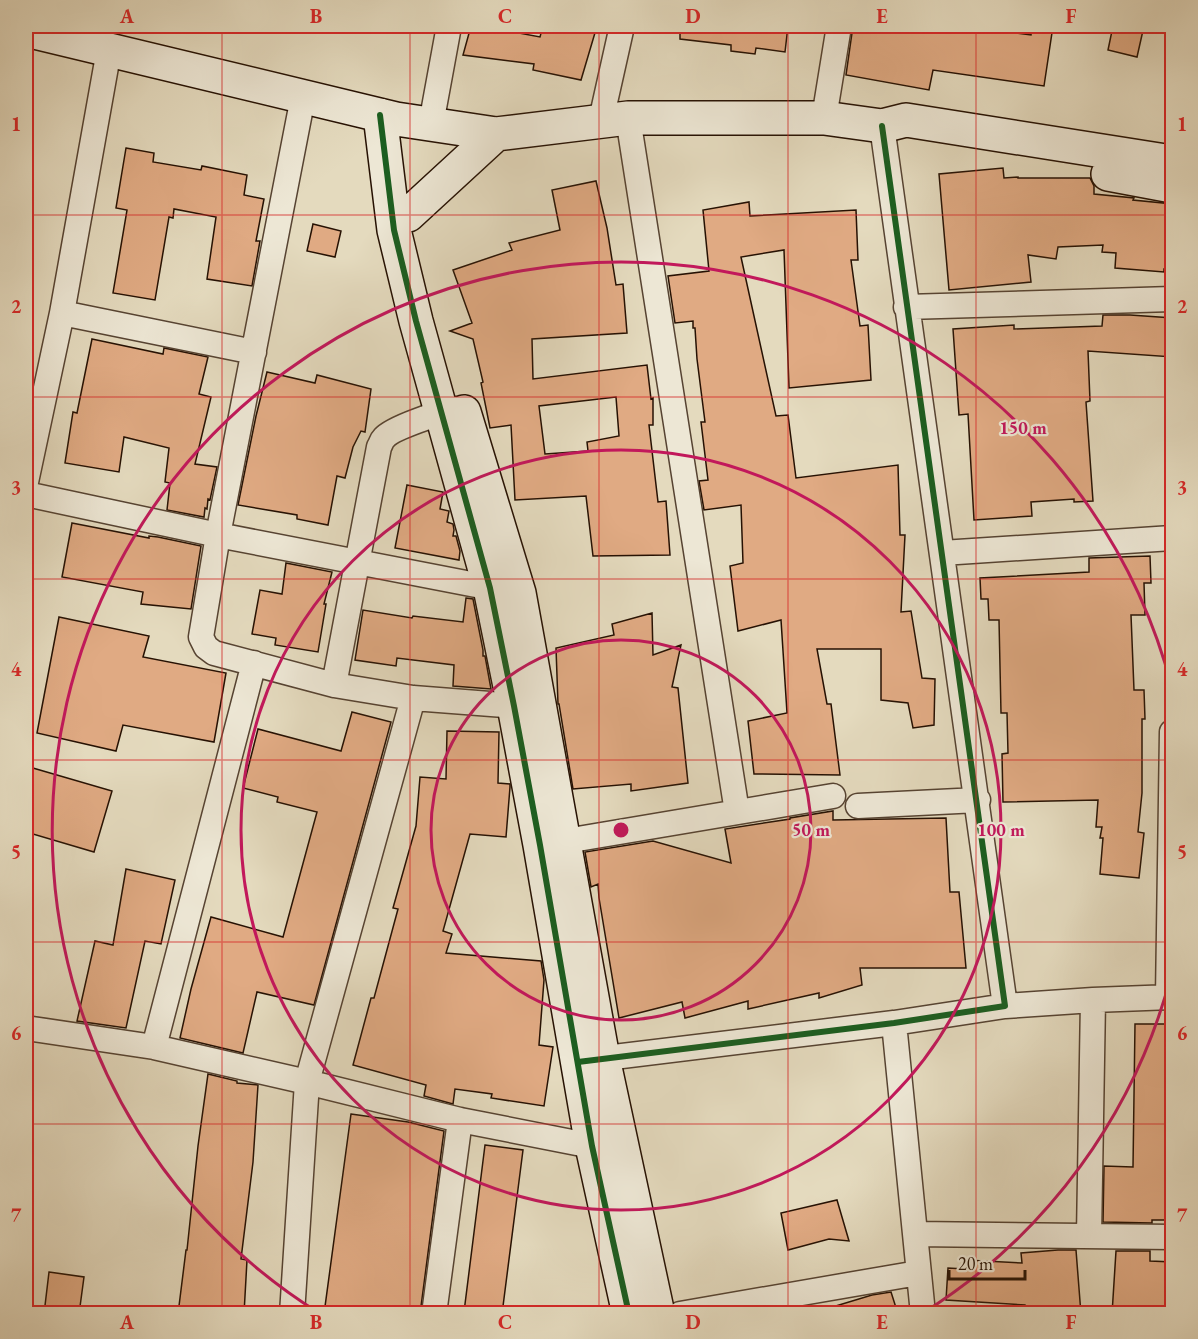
<svg xmlns="http://www.w3.org/2000/svg" width="1198" height="1339" viewBox="0 0 1198 1339" font-family="'EB Garamond',serif">
  <style>
    .building { fill: #e0aa83; stroke: #261103; stroke-width: 1.5; fill-rule: evenodd }
    .lines { fill: none; stroke-linecap: round; stroke-linejoin: round }
    .street-casing { stroke: #564332; stroke-width: 27 }
    .secondary-casing { stroke: #261103; stroke-width: 36 }
    .street { stroke: #ede7d5; stroke-width: 24 }
    .secondary { stroke: #ede7d5; stroke-width: 33 }
    .cycleway-casing { stroke: #ede7d5; stroke-width: 10 }
    .cycleway { stroke: #1b5e20; stroke-width: 6 }
    .grid { fill: none; stroke: #d62828; stroke-width: 1.5; stroke-opacity: 0.55 }
    .ring { fill: none; stroke: #c2185b; stroke-width: 3 }
    .centre { fill: #c2185b; stroke: #ede7d5; stroke-width: 3 }
    .ring-label { font-size: 18px; text-anchor: middle; font-weight: bold; fill: #c2185b; stroke: #ede7d5; stroke-width: 4.5; stroke-linejoin: round; paint-order: stroke }
    .neatline { fill: none; stroke: #d62828; stroke-width: 2 }
    .grid-label { font-size: 20px; text-anchor: middle; font-weight: bold; fill: #d62828 }
  </style>
  <rect width="100%" height="100%" fill="#e4dabe"/>
  <filter id="stains"><feTurbulence type="fractalNoise" baseFrequency=".00333" numOctaves="4"/><feColorMatrix values="0 0 0 0 .2 0 0 0 0 .09 0 0 0 0 .02 0 0 0 .5 -.17"/></filter>
  <radialGradient id="worn" r=".72"><stop offset=".6" stop-color="#630" stop-opacity="0"/><stop offset="1" stop-color="#630" stop-opacity=".3"/></radialGradient>
  <path class="building" d="M471,26h10l59,11 3,-11h54l-16,54 -48,-10 1,-6 -71,-9z
    M680,26h108l-3,26 -29,-4 -1,6 -24,-3v-6l-51,-6z
    M853,26h112l66,9 1,-9h21l-9,60 -111,-16 -4,20 -83,-15z
    M1113,26h31l-7,31 -29,-7z
    M126,148l28,5 -1,9 48,8 1,-4 45,9 -3,20 20,4 -8,42h4l-8,45 -45,-7 9,-62 -42,-8 -1,9 -4,-1 -14,83 -42,-7 14,-83 -11,-2z
    M1003,168l1,10 14,-1v1h72l4,8v8l40,4 -1,2 40,4v65h-9v3l-49,-4 1,-15 -14,-1 1,-7 -45,2 -2,12 -28,-4 3,27 -82,8 -10,-116z
    M596,181l11,47 9,57 7,-1 4,49 -95,6 1,40 114,-14 4,34 2,-1v27h-4l9,77 8,-1 4,54 -77,1 -7,-60 -71,4 -4,-75 -21,3 -9,-45 2,-1 -10,-43 -23,-8 22,-8 -19,-53 59,-20 -3,-7 51,-13 -8,-40zM616,397l3,39 -32,6 1,9 -43,3 -6,-48z
    M749,202l1,14 106,-6 2,50h-7l9,66 8,-1 3,55 -82,8 -5,-138 -43,7 35,159 12,-1 8,63 102,-13 2,70h5l-4,77 10,-1 11,67 13,1 -1,46 -21,3 -5,-25 -27,-3v-51h-64l10,55h4l9,71 -86,-1 -6,-53 39,-8 -6,-93 -43,11 -8,-65 13,-3 -2,-58 -37,5 -5,-29 9,-1 -7,-58h4l-8,-63 -2,-31h-2v-7l-18,2 -7,-47 41,-5 -6,-61z
    M313,224l28,7 -6,26 -28,-6z
    M1103,315h27l43,3v39l-85,-6 2,50 -4,1 7,99 -19,1v-3l-43,3 1,14 -58,4 -6,-106 -9,1 -6,-86 61,-4v4l88,-3z
    M92,339l71,15 1,-6 44,9 -9,37 12,3 -16,67 22,3 -7,33 -2,-1 -1,10 -2,-1 -1,9 -37,-7 3,-27 -5,-1 4,-34 -45,-11 -5,35 -54,-9 8,-51 4,1z
    M267,372l48,11 2,-8 54,14 -6,43 -4,-1 -8,16 -8,31 -8,-2 -9,49 -31,-6v-4l-59,-10 18,-89z
    M407,485l36,7 -3,17 9,2 -2,11 6,2 1,6 -1,6h3l4,15 -1,9 -64,-12z
    M72,523l77,15v-2l9,1 43,9 -10,63 -50,-5 2,-12 -81,-15z
    M1150,556l1,27h-7l1,32h-14l3,75h10l1,29h-3v74l-4,39 6,1 -5,45 -39,-4 3,-36h-3l2,-11h-6l2,-27 -95,2 -1,-48 6,-1 -1,-40h-6l-2,-93h-10l-1,-21h-7l-1,-21 109,-6v-14z
    M286,563l46,9 -8,32h2l-8,48 -43,-7 1,-7 -24,-4 8,-44 22,4z
    M466,598l7,1 10,51v6h2l6,33 -38,-3 1,-21 -57,-7 -1,8 -41,-6 8,-50 49,8 1,-2 50,6z
    M652,613l1,42 28,-10 -9,42 6,1 10,95 -57,8v-7l-58,5 -14,-85h-1l-2,-56 58,-13 -2,-11z
    M59,617l90,19 -6,21 83,16 -12,69 -91,-17 -7,26 -79,-18z
    M352,712l39,10 -77,283 -57,-13 -14,61 -63,-15 11,-49 20,-72 72,20 34,-125 -40,-10 1,-5 -35,-9 15,-59 83,22z
    M447,731l52,1 -1,51 12,1v3l-4,50 -36,-3 -27,97 9,3 -6,19 95,8 3,19 -5,65 14,2 -9,59 -53,-8 1,-4 -37,-5 -2,15 -29,-8 2,-11 -73,-20 18,-67h3l24,-89 -5,-1 23,-82 4,-49 26,2z
    M26,766l86,25 -18,61 -68,-20z
    M833,811v9l113,-2 4,74h9l7,76h-106l2,17 -43,13v-5l-71,16v-8l-63,17 -3,-16 -63,16 -20,-120 -1,-14 -7,3 -6,-35 68,-11 78,22 -6,-34 65,-10v-1z
    M126,869l49,11 -14,64 -16,-3 -19,87 -49,-7 18,-80 18,4z
    M1135,1024h38v196h-21v3l-49,-1 1,-56 29,1z
    M208,1074l29,7v2l21,2 -5,77 -12,97 6,1 -3,54h-66l8,-64h1l11,-104z
    M351,1114l57,8 36,9 -24,183h-96z
    M485,1145l38,5 -21,164h-24l-14,-2z
    M837,1200l12,41 -20,-2 -41,11 -7,-37z
    M1058,1250h18l5,64h-55l-1,-9 -79,-5 2,-32 17,1 1,-9 56,3 -1,-10z
    M1116,1251h34v10l23,1v52h-61z
    M49,1272l35,5 -5,37h-35z
    M891,1292l7,22h-68l-1,-6 43,-13z"/>
  <g class="lines">
    <g class="street-casing">
      <path id="street" d="M303,97l-85,438 -17,102 5,10 8,6 120,32 79,13 116,9
        M628,118l109,694
        M824,118l15,-92
        M601,120l21,-94
        M431,124l18,-98
        M906,307l266,-8
        M62,313l192,39
        M26,482l36,-169 47,-263
        M26,494l192,41 284,55
        M942,553l230,-15
        M334,685l45,-238c2,-3 2,-6 5,-9 8,-10 57,-26 71,-29
        M858,806l120,-6
        M548,844l285,-48
        M1168,997l4,-265
        M1005,1006l88,-6 79,-3
        M894,1023l29,291
        M26,1028l128,19 153,35 153,38 132,26
        M154,1047l100,-384
        M589,1060l305,-37 111,-17c-39,-293 -83,-586 -123,-880
        M915,1234l257,3
        M1089,1236l4,-236
        M292,1314l15,-232 106,-384
        M434,1314l26,-194
        M680,1314l238,-41"/>
    </g>
    <g class="secondary-casing">
      <path id="secondary" d="M26,30l370,89 100,15 132,-16h196l58,8 24,-6 266,42
        M380,115l14,115 22,91 74,267 24,118 26,139 52,301 37,168
        M1108,174l64,12
        M408,215l88,-81
        M464,412l55,181 84,465 55,256"/>
    </g>
    <use href="#street" class="street"/>
    <use href="#secondary" class="secondary"/>
    <g class="cycleway-casing">
      <path id="cycleway" d="M380,115l14,115 22,91 74,267 24,118 26,139 52,301 37,168
        M578,1062l316,-39 111,-17c-39,-293 -83,-586 -123,-880"/>
    </g>
    <use href="#cycleway" class="cycleway"/>
  </g>
  <path class="grid" d="M222,26v1288M410,26v1288M599,26v1288M788,26v1288M976,26v1288M26,215h1146M26,397h1146M26,579h1146M26,760h1146M26,942h1146M26,1124h1146"/>
  <g class="ring">
    <circle cx="621" cy="830" r="190"/>
    <circle cx="621" cy="830" r="380"/>
    <path d="M1172 972A569 569 0 0 1 923 1313M319 1313A569 569 0 1 1 1172 688"/>
  </g>
  <circle cx="621" cy="830" r="9" class="centre"/>
  <g class="ring-label">
    <text x="1023" y="434">150 m</text>
    <text x="811" y="836">50 m</text>
    <text x="1001" y="836">100 m</text>
  </g>
  <rect width="1198" height="1339" fill="none" stroke="#e4dabe" stroke-width="66"/>
  <path d="M949 1270v9h76v-9" fill="none" stroke="#261103" stroke-width="3"/>
  <text x="958" y="1270" font-size="18" fill="#261103" stroke="#ede7d5" stroke-width="4.5" paint-order="stroke">20 m</text>
  <rect x="33" y="33" width="1132" height="1273" class="neatline"/>
  <g class="grid-label">
    <text x="127" y="23">A</text>
    <text x="316" y="23">B</text>
    <text x="505" y="23">C</text>
    <text x="693" y="23">D</text>
    <text x="882" y="23">E</text>
    <text x="1071" y="23">F</text>
    <text x="16" y="131">1</text>
    <text x="1182" y="131">1</text>
    <text x="16" y="313">2</text>
    <text x="1182" y="313">2</text>
    <text x="16" y="494">3</text>
    <text x="1182" y="494">3</text>
    <text x="16" y="676">4</text>
    <text x="1182" y="676">4</text>
    <text x="16" y="858">5</text>
    <text x="1182" y="858">5</text>
    <text x="16" y="1040">6</text>
    <text x="1182" y="1040">6</text>
    <text x="16" y="1222">7</text>
    <text x="1182" y="1222">7</text>
    <text x="127" y="1329">A</text>
    <text x="316" y="1329">B</text>
    <text x="505" y="1329">C</text>
    <text x="693" y="1329">D</text>
    <text x="882" y="1329">E</text>
    <text x="1071" y="1329">F</text>
  </g>
  <rect width="100%" height="100%" filter="url(#stains)"/>
  <rect width="100%" height="100%" fill="url(#worn)"/>
</svg>
